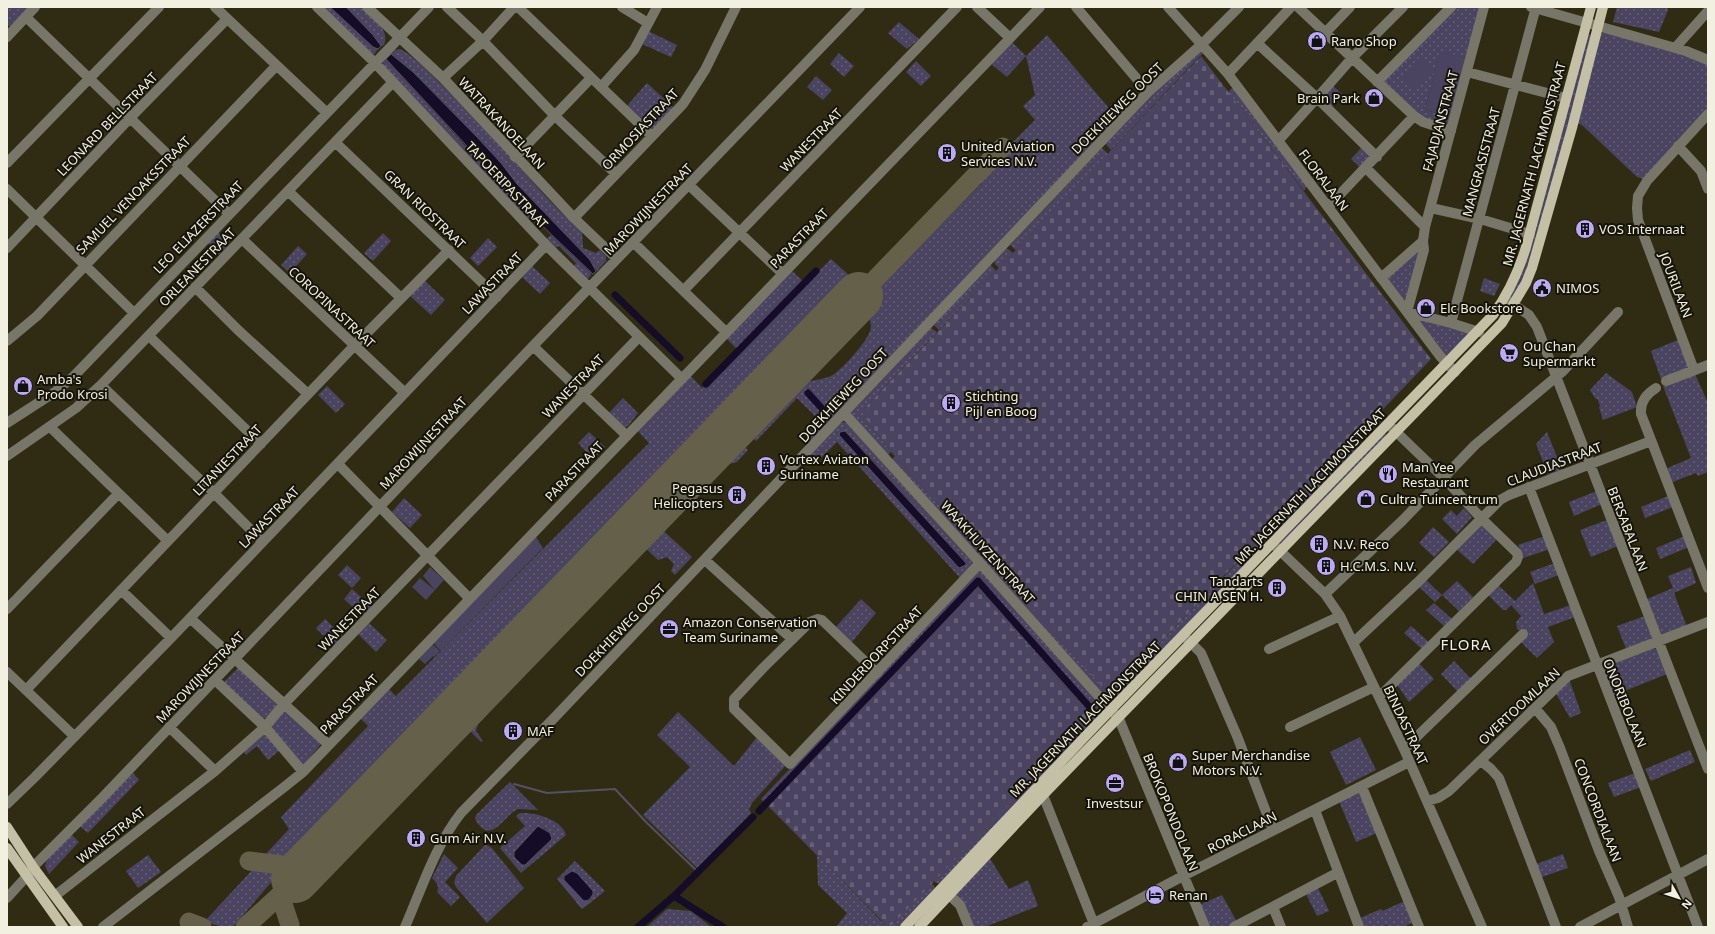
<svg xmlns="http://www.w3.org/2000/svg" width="1715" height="934" viewBox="0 0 1715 934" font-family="'Noto Sans',sans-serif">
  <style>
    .grass { fill: url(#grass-dots); fill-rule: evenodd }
    .forest { fill: url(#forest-firs) }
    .cemetery { fill: url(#cemetery-stones) }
    .park { fill: #4b4461 }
    .water { fill: #150c28; stroke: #575060 }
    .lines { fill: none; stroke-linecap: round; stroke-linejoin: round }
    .stream { stroke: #575060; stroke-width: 2 }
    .canal { stroke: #150c28; stroke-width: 7 }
    .taxiway { stroke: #64604a; stroke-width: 19 }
    .runway { stroke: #64604a; stroke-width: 48 }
    .minor { stroke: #777669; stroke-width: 10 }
    .major { stroke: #c3c0a6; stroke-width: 10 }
    .labels { text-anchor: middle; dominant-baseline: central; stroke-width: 4; stroke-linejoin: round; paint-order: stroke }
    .poi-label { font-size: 13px; fill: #f2f0e1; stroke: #161409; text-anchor: start }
    .street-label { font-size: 13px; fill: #f2f0e1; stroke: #161409 }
    .quarter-label { font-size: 15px; letter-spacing: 1px; fill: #f2f0e1; stroke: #161409 }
  </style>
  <defs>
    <pattern id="grass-dots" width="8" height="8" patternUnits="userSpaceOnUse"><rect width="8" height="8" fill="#4b4461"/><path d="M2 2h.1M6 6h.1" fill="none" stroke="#655f77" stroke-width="1.8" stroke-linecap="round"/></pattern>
    <pattern id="forest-firs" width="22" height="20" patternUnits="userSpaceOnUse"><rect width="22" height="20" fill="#524b6c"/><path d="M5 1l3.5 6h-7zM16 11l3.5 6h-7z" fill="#6b6581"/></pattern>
    <pattern id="cemetery-stones" width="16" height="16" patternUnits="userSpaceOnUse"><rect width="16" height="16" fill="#4b4461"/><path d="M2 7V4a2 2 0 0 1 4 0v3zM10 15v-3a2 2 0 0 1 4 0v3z" fill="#655f77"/></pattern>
  </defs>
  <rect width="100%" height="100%" fill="#302c13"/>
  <path class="grass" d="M7,7h23l-20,19 -3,-1z
    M322,7h8l43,40 5,2 -4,5 -3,-1z
    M346,7h14c10,9 31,22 24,38l-3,1 -8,-11z
    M1453,7h27l-13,51 -27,-6 -15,58 27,7 -5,8 -24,-6 -41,-40z
    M1617,7h51v3l-9,22 -46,-10z
    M899,22l20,17 -12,10 -19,-16z
    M648,31l29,14 -6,12 -29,-13z
    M1605,32l88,25 15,7v46l-64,69 -7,-2 -55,-52 -5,-2 23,-88z
    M1588,34l3,1 -23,90 -44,152 -11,21 -3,-1z
    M1047,35l66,78 12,-13 6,5 -319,337 -5,-6 13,-15 -23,-23 -41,43 -11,-11c12,-12 28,-32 41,-41 13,-9 31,-7 45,-13 10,-5 40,-38 40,-49 0,-7 -4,-14 -8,-20l7,-11 112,-113 -5,-5 58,-58 -12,-14 12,-11 -9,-39 -19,21 -17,-14 21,-22 15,15z
    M399,49c18,2 133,133 154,155 9,10 19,18 29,27l1,17 13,5 4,-3 6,6v5l-9,10 -7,-11 -73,-76 -16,-21 -25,-27 -63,-64 -22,-18 4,-4z
    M1193,50l11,2 -93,98 -6,-7z
    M839,53l15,13 -10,11 -14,-13z
    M386,59l83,91 68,71 -2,1 -5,-4 -3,3 -145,-157z
    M916,61l15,15 -10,10 -15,-14z
    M816,76l16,14 -9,10 -16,-13z
    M647,83l27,25 -19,20h-7l-22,-21z
    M1332,85l10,9 -12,14 -9,-11z
    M1233,87l74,99 -3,5 -76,-99z
    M1362,147l9,8 -9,14 -11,-10z
    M1102,148l6,6 -92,96 -6,-5z
    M218,232l12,12 -11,11 -11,-12z
    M383,233l8,8 -18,20 -9,-8z
    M551,235l40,38v2l-4,5 -14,-13 3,-4 -17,-17 -5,2 -8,-9z
    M488,238l9,9 -19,19 -8,-8z
    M298,246l9,8 -17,19 -9,-8z
    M1005,247l8,6 -14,15 -4,-4 -1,-4z
    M1421,248l-15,57 -18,-26v-2z
    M831,259l20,18 -477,493 -93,94 -17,-8 25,-27 -8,-12 87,-91 -9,-9 29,-29 8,8 253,-253 -12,-13 52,-56 13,14 37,-37 -14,-14 65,-68 16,15z
    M990,264l6,7 -57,59 -5,-5z
    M532,266l18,17 -10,11 -18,-17z
    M1484,278l16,6 -6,12 -14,-5z
    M424,280l21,20 -14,15 -22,-20z
    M1422,319l48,14 -23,22h-2l-25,-33z
    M931,328l6,4 -73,77v7l27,36 -3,3 -38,-41 1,-3z
    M1680,339l9,26 -3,6 -25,8 -10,-28z
    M1606,373l26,19 5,15 -34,13 -4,-13 1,-1 -2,-6 -3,-2 -5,-8z
    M1695,374l13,29v69l-10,4 -2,-3 -26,10 -5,-14 26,-11 -28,-72z
    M327,386l18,18 -9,9 -18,-18z
    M623,398l15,15 -10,13 -4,1 -16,-13z
    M843,422l4,1 127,141 -13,15 -124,-137 -19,19 -9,-8 28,-29zM840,435l27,19 99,109v2l-7,3z
    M589,432l16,15 -12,12 -15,-16z
    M1547,432l16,40 -14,5 -13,-33z
    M1384,434l3,1 -105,109h-2l-1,-2z
    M737,439l11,11 -11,12 -17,4 -7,-4z
    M1353,441l6,8 -79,79h-4l-3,-3z
    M895,456l83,93 -2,3 -86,-91z
    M1597,491l5,13 -28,12 -5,-14z
    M1668,496l5,11 -28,11 -4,-11z
    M404,498l18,17 -12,13 -18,-16z
    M1464,508l8,9 -15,17 -15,-15 9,-9 6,6z
    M1607,520l11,26 -27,11 -11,-27z
    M1481,523l16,16 -24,25 -18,-16z
    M656,524l36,33 -17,18 -4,-4 3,-7 -7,-7 -9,3 -19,-18z
    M1433,527l16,15 -15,15 -15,-14z
    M1545,536l5,13 -27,9 -2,-7 -3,-6z
    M1685,536l4,11 -29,12 -4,-11z
    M1257,541l4,7 -35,36 -5,-4z
    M980,550l130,145 27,-28 4,4 -28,28 -7,-1 -129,-143z
    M1555,563l4,12 -24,9 -5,-12z
    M347,565l14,13 -9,10 -14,-13z
    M1691,567l5,16 -22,10 13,34 -24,8 -2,-2 -14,-34 26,-11 -5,-12z
    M978,571h4l118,132v10l-40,43 -2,-5 34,-34 -117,-130 -207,219 -7,-7z
    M1424,578l18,17 -7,7 -18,-17z
    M1457,581l16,16 -14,14 -17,-16z
    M1217,583l8,4 -76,77 -5,-4z
    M1533,583l11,31 27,-9 4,12 -27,10 6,15 -17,16 -17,-17 7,-7 -10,-5 -1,-7 5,-6 -10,-11 -5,5h-3l-16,-16 10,-10 18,17z
    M352,589l21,19 -9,10 -20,-19z
    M861,599l15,14 -25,30 -16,-15z
    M1434,603l19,17 -8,7 -19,-17z
    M1645,616l8,23 -26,12 -10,-25z
    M325,619l19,19 -9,10 -19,-20z
    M369,623l18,17 -11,12 -18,-18z
    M1411,626l19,17 -7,7 -19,-17z
    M1654,648l2,1 11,25 -55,22 -9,-29z
    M1454,661l18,19 -13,13 -18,-19z
    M1418,662l16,17 -25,23 -13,-19z
    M240,666l38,39 -10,12 -5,2 -40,-36z
    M1569,679l12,34 -11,5 -15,-26z
    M498,687l8,8 -17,16 -8,-8z
    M285,710l36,34 -18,22 -32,-36v-7z
    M477,711l7,7 -6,6 -2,7 7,10 -2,1 -13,-13v-10z
    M678,712l56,54 23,-29 29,28 -34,38 -3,6 2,4 -54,55 -54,-53 47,-48 -33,-32z
    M265,733l16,16 -13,11 -11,-14 -11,9 -3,-4z
    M1360,737l16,33 -30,15 -16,-33z
    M1690,750l5,12 -44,19 -6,-12z
    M1050,759l4,1 2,3 -116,120h-4l-2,-2z
    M133,773l6,7 -51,53 -10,-8z
    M1635,773l6,14 -27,10 -6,-14z
    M510,782l28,28 -20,-1c-11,4 -24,30 -36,19 -3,-3 -6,-6 -7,-10l1,-3z
    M1358,792l4,2 15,39 -21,9 -17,-41z
    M520,813c14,-1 42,6 46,22l-45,38 -21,-25 25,-22 -9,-10zM544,828l8,9 -31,27 -8,-9z
    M71,834l8,8 -30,32 -4,-8 2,-6z
    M485,845l6,2 33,41 -37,35 -31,-36 -2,-4 2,-7z
    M444,854l14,14 -13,14 15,15 -9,9 -14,-14c3,-6 -1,-10 -5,-14z
    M1563,854l5,14 -29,10 -5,-13z
    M148,855l13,17 -23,16 -12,-17z
    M817,855l63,65 8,7h-52l11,-14 -29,-28z
    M989,857l20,32 19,-9 10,26 -53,21h-12l-16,-33z
    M575,861l30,30 -15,12 -1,-3 4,-7 -16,-20 -13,3 -1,2 -6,1z
    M255,867l24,6 -46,54h-10l-19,-5z
    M932,883l3,5 -2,3 -35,36h-8z
    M1318,888l11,23 -12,5 -11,-22z
    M1222,895l15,27 -9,5h-20l-9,-22z
    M1405,901l9,21 -11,5h-15l-1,-2 -6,2h-18l-3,-9 21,-9 1,2z
    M667,909l24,2 20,16h-64z"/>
  <path class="forest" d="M563,878l1,2 22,21 3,-1 1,3 -8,6 -25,-30z"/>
  <path class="cemetery" d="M1201,56l230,303 -321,336 -219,-243 -27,-36v-7z
    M975,587l117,130 -202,210h-2l-120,-121z"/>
  <path class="park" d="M1440,51l27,7 -15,59 -27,-7z
    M1420,57l13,12 -21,21 -12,-12z
    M536,537l7,11 -102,103 -9,-9z
    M430,567l14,13 -9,10 -12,-14z
    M420,578l15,12 -9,10 -14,-13z
    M432,644l8,7 -6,6 -1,-1 -8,8 -6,-5z"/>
  <path class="water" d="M330,7h16l27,28 8,11 -3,3 -5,-2z
    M391,54l22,18 63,64 25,27 16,21 73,76 6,11 -3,3 -61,-58 -146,-157z
    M845,431l121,132v2l-7,3 -120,-133 1,-3z
    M538,826l12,7 2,6 -27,26h-3l-8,-8v-5z
    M572,871l5,2 16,18v3l-4,6 -5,1 -20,-21v-4z"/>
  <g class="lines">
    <path class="stream" d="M514,784l33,9 68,-4 32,34 51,49"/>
    <path class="canal" d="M615,295l65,63
      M706,384l110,-113
      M808,393l18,20
      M759,811l219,-230 116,131
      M674,896l49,31
      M638,927l36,-31 79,-79"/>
    <path class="taxiway" d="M859,296l144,-149
      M249,861l57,7
      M189,922l13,5
      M290,925l-10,-30 15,-16
      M245,927l35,-32"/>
    <path class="runway" d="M295,879l564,-583"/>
    <path class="minor" d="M215,7l112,106
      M317,7l58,56 171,182 135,133
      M367,7l76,71 131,140 43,41
      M447,7l36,34 72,75 61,58
      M518,7l134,129
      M622,7l26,16
      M977,7l33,31
      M1076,7l72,85
      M1168,7l60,67 212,282 15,16
      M1298,7l116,109 9,6 28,9
      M1531,7l155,44 22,9
      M26,17l203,197
      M1326,32l24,-25
      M7,37l28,-30
      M1257,43l60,55 60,59
      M1675,48l33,-37
      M1467,72l99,26
      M1228,74l63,-67
      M443,78l40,-37 31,-34
      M1377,82l74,-75
      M601,87l33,-37 23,-43
      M1278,141l39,-43 35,-40 51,-51
      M335,142l162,155
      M1678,146l23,25 7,18
      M515,157l76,-79
      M7,163l152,-156
      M1366,168l59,59
      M689,185l93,88
      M7,189l127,124
      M288,191l113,107
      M1328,207l86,-91
      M1431,208l49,11 50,15
      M574,218l109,-114 22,-34 31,-63
      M242,239l163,154
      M1423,241l1,9 -17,62 44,11 28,9
      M633,242l93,90
      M7,248l123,-130 97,-99
      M1381,278l42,-37 2,-14 59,-220
      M195,287l43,43 70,64
      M684,290l273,-283
      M1505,299l24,16 8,12 171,442
      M1451,323l85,-316
      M149,336l112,108
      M7,341l30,-25 239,-250
      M533,346l94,90
      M1694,370l-56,-150 -1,-12 1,-12 9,-15 61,-67
      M1666,381l42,-16
      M101,385l113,108 48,48
      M1656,388c-10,6 -16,14 -15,26l67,174
      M844,413l136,150 139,156 86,208
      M7,423l48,-31 19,-16 355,-369
      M50,427l118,114
      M7,456l69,-48 25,-23 292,-303
      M338,464l131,134
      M1529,487c56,147 114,293 169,440
      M1272,543l53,51 15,22 64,133 78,178
      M705,560l87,79
      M121,590l50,48
      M1325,594l78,-74 72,-75 87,-73 56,-60
      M7,609l111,-115
      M190,618l138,126
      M1185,637l16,16 36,83 36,94
      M1354,642l64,-60 82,-82 9,-5 142,-54
      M1269,649l71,-33
      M7,672l67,64
      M877,673l-55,-53 -4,-1 -8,3 -47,46 -29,31v10l56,55 190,-201
      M215,680l50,47 38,45
      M26,690l328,-344 95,-96
      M1379,697l137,-135 2,-5 -1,-4 -36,-35 -37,-40 -56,-54
      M1535,708l16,19 9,21 39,103 20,46 9,30
      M169,727l46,44
      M1290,727l84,-40
      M1404,749l119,-115
      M1481,761l10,8 8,9 57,149
      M1362,787l57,140
      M1037,790l6,5 51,129
      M1427,801l11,-3 11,-7 119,-115 140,-54
      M7,804l28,-27 136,-139 375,-393
      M1315,810l44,117
      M944,890l16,15 9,22
      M56,895l159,-124 50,-44 19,-23 355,-367
      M7,898l20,-22 6,-9 70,-70 430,-451 327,-339
      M1273,907l8,20
      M103,927l180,-139 20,-16 737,-765
      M405,927c17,-39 30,-81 56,-114l95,-97 592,-624 54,-48 37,-37
      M1087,927l96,-51 226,-114
      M1234,927l103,-54
      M1580,927l128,-68"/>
    <path class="major" d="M7,827l26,40 45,60
      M7,848l56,79
      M905,927l190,-201 398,-411c16,-22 25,-42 33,-68l65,-240
      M919,927l124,-132 459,-472 24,-40 6,-15 40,-140 31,-121"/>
  </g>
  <defs>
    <g id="shop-disc" transform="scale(1)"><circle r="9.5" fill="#bcaaf6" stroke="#161409"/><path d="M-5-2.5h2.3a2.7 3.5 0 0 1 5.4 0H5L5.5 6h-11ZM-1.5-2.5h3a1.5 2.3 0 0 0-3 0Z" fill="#111"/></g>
    <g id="building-disc" transform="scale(1)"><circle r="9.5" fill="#bcaaf6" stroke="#161409"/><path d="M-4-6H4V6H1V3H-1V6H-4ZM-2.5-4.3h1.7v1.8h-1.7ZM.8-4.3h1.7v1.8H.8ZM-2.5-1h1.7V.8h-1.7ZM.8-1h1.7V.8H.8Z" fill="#111"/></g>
    <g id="civic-disc" transform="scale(1)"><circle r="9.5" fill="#bcaaf6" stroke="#161409"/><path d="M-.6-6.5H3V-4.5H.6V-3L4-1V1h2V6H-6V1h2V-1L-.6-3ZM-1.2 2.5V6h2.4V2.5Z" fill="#111"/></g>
    <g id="supermarket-disc" transform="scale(1)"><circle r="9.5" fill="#bcaaf6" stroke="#161409"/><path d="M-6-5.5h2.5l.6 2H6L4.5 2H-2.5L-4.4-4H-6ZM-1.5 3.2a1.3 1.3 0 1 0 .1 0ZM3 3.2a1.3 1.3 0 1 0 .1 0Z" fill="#111"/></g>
    <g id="restaurant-disc" transform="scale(1)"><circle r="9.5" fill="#bcaaf6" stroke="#161409"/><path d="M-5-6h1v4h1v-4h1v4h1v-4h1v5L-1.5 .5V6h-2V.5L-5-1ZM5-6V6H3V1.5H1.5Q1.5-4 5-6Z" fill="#111"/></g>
    <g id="office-disc" transform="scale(1)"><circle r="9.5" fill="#bcaaf6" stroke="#161409"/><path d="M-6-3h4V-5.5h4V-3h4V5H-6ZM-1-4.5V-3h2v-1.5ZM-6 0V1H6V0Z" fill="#111"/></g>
    <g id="hotel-disc" transform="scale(1)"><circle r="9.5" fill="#bcaaf6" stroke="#161409"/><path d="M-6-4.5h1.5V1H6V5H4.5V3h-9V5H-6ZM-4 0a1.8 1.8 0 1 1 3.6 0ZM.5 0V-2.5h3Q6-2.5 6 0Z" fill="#111"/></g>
  </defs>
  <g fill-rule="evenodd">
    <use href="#shop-disc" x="1317" y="41"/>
    <use href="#shop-disc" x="1374" y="98"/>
    <use href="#building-disc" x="947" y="153"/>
    <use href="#building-disc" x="1585" y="229"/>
    <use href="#civic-disc" x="1542" y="288"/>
    <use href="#shop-disc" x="1426" y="308"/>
    <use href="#supermarket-disc" x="1509" y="353"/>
    <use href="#shop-disc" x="23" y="386"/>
    <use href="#building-disc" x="951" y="403"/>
    <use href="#building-disc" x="766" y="466"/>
    <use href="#restaurant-disc" x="1388" y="474"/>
    <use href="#building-disc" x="737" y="495"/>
    <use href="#shop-disc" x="1366" y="499"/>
    <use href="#building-disc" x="1319" y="544"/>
    <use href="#building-disc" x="1326" y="566"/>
    <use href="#building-disc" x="1277" y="588"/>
    <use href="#office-disc" x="669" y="629"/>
    <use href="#building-disc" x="513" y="731"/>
    <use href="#shop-disc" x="1178" y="762"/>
    <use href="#office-disc" x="1115" y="783"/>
    <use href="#building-disc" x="416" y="838"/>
    <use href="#hotel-disc" x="1155" y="895"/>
  </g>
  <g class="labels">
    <g class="poi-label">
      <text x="1331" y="41">Rano Shop</text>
      <text x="1360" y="98" text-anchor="end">Brain Park</text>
      <text x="961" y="146">United Aviation<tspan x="961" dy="15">Services N.V.</tspan></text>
      <text x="1599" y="229">VOS Internaat</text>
      <text x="1556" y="288">NIMOS</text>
      <text x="1440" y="308">Elc Bookstore</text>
      <text x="1523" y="346">Ou Chan<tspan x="1523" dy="15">Supermarkt</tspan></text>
      <text x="37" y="379">Amba's<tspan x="37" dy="15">Prodo Krosi</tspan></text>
      <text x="965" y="396">Stichting<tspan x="965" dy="15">Pijl en Boog</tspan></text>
      <text x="780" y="459">Vortex Aviaton<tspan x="780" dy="15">Suriname</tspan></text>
      <text x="1402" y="467">Man Yee<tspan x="1402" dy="15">Restaurant</tspan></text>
      <text x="723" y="488" text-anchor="end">Pegasus<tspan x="723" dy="15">Helicopters</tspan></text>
      <text x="1380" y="499">Cultra Tuincentrum</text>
      <text x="1333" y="544">N.V. Reco</text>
      <text x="1340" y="566">H.C.M.S. N.V.</text>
      <text x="1263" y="581" text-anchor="end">Tandarts<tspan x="1263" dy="15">CHIN A SEN H.</tspan></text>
      <text x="683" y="622">Amazon Conservation<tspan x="683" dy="15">Team Suriname</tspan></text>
      <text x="527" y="731">MAF</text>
      <text x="1192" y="755">Super Merchandise<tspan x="1192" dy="15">Motors N.V.</tspan></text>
      <text x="1115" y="803" text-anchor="middle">Investsur</text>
      <text x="430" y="838">Gum Air N.V.</text>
      <text x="1169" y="895">Renan</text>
    </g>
    <g class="street-label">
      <text transform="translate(1117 108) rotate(-45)">DOEKHIEWEG OOST</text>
      <text transform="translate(1440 121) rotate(-75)">FAJADJANSTRAAT</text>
      <text transform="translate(502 123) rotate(47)">WATRAKANOELAAN</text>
      <text transform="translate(107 124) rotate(-46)">LEONARD BELLSTRAAT</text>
      <text transform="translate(640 129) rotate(-47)">ORMOSIASTRAAT</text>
      <text transform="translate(811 140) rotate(-46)">WANESTRAAT</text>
      <text transform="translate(1481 162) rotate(-75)">MANGRASISTRAAT</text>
      <text transform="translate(1534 164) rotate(-75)">MR. JAGERNATH LACHMONSTRAAT</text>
      <text transform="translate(1324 180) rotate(53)">FLORALAAN</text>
      <text transform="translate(507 185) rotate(47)">TAPOERIPASTRAAT</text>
      <text transform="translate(133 195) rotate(-46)">SAMUEL VENOAKSSTRAAT</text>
      <text transform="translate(425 209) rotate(44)">GRAN RIOSTRAAT</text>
      <text transform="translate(648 209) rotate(-46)">MAROWIJNESTRAAT</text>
      <text transform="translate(198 227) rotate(-46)">LEO ELIAZERSTRAAT</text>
      <text transform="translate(799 238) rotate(-46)">PARASTRAAT</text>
      <text transform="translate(197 267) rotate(-46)">ORLEANESTRAAT</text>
      <text transform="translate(492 283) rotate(-46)">LAWASTRAAT</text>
      <text transform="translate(1676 285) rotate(69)">JOURILAAN</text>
      <text transform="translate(332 307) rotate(43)">COROPINASTRAAT</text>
      <text transform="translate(573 386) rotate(-46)">WANESTRAAT</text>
      <text transform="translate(843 395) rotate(-47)">DOEKHIEWEG OOST</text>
      <text transform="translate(423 443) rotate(-47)">MAROWIJNESTRAAT</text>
      <text transform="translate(227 460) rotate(-46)">LITANIESTRAAT</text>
      <text transform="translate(1554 464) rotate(-21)">CLAUDIASTRAAT</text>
      <text transform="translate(574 471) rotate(-46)">PARASTRAAT</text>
      <text transform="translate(1310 486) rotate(-46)">MR. JAGERNATH LACHMONSTRAAT</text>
      <text transform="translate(269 517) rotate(-46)">LAWASTRAAT</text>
      <text transform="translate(1628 529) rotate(69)">BERSABALAAN</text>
      <text transform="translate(988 552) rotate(48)">WAAKHUYZENSTRAAT</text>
      <text transform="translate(349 619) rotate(-46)">WANESTRAAT</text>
      <text transform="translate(620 630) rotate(-46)">DOEKHIEWEG OOST</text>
      <text transform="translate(876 655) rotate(-47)">KINDERDORPSTRAAT</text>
      <text transform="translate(200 677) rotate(-46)">MAROWIJNESTRAAT</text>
      <text transform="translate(1625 703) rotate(68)">ONORIBOLAAN</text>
      <text transform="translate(349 704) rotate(-46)">PARASTRAAT</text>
      <text transform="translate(1519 706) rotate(-43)">OVERTOOMLAAN</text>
      <text transform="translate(1085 719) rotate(-46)">MR. JAGERNATH LACHMONSTRAAT</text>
      <text transform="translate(1406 725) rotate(65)">BINDASTRAAT</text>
      <text transform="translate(1598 810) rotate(69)">CONCORDIALAAN</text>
      <text transform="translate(1171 812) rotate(68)">BROKOPONDOLAAN</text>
      <text transform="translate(1242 832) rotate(-27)">RORACLAAN</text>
      <text transform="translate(111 835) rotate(-38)">WANESTRAAT</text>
    </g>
    <g class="quarter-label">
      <text x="1466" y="644">FLORA</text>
    </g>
  </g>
  <rect width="1715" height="934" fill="none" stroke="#f2f0e1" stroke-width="16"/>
  <g transform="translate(1679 898) rotate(129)" stroke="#161409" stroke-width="3" paint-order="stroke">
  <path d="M0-3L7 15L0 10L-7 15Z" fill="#f2f0e1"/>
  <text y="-6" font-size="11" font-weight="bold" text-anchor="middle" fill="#f2f0e1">N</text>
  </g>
</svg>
